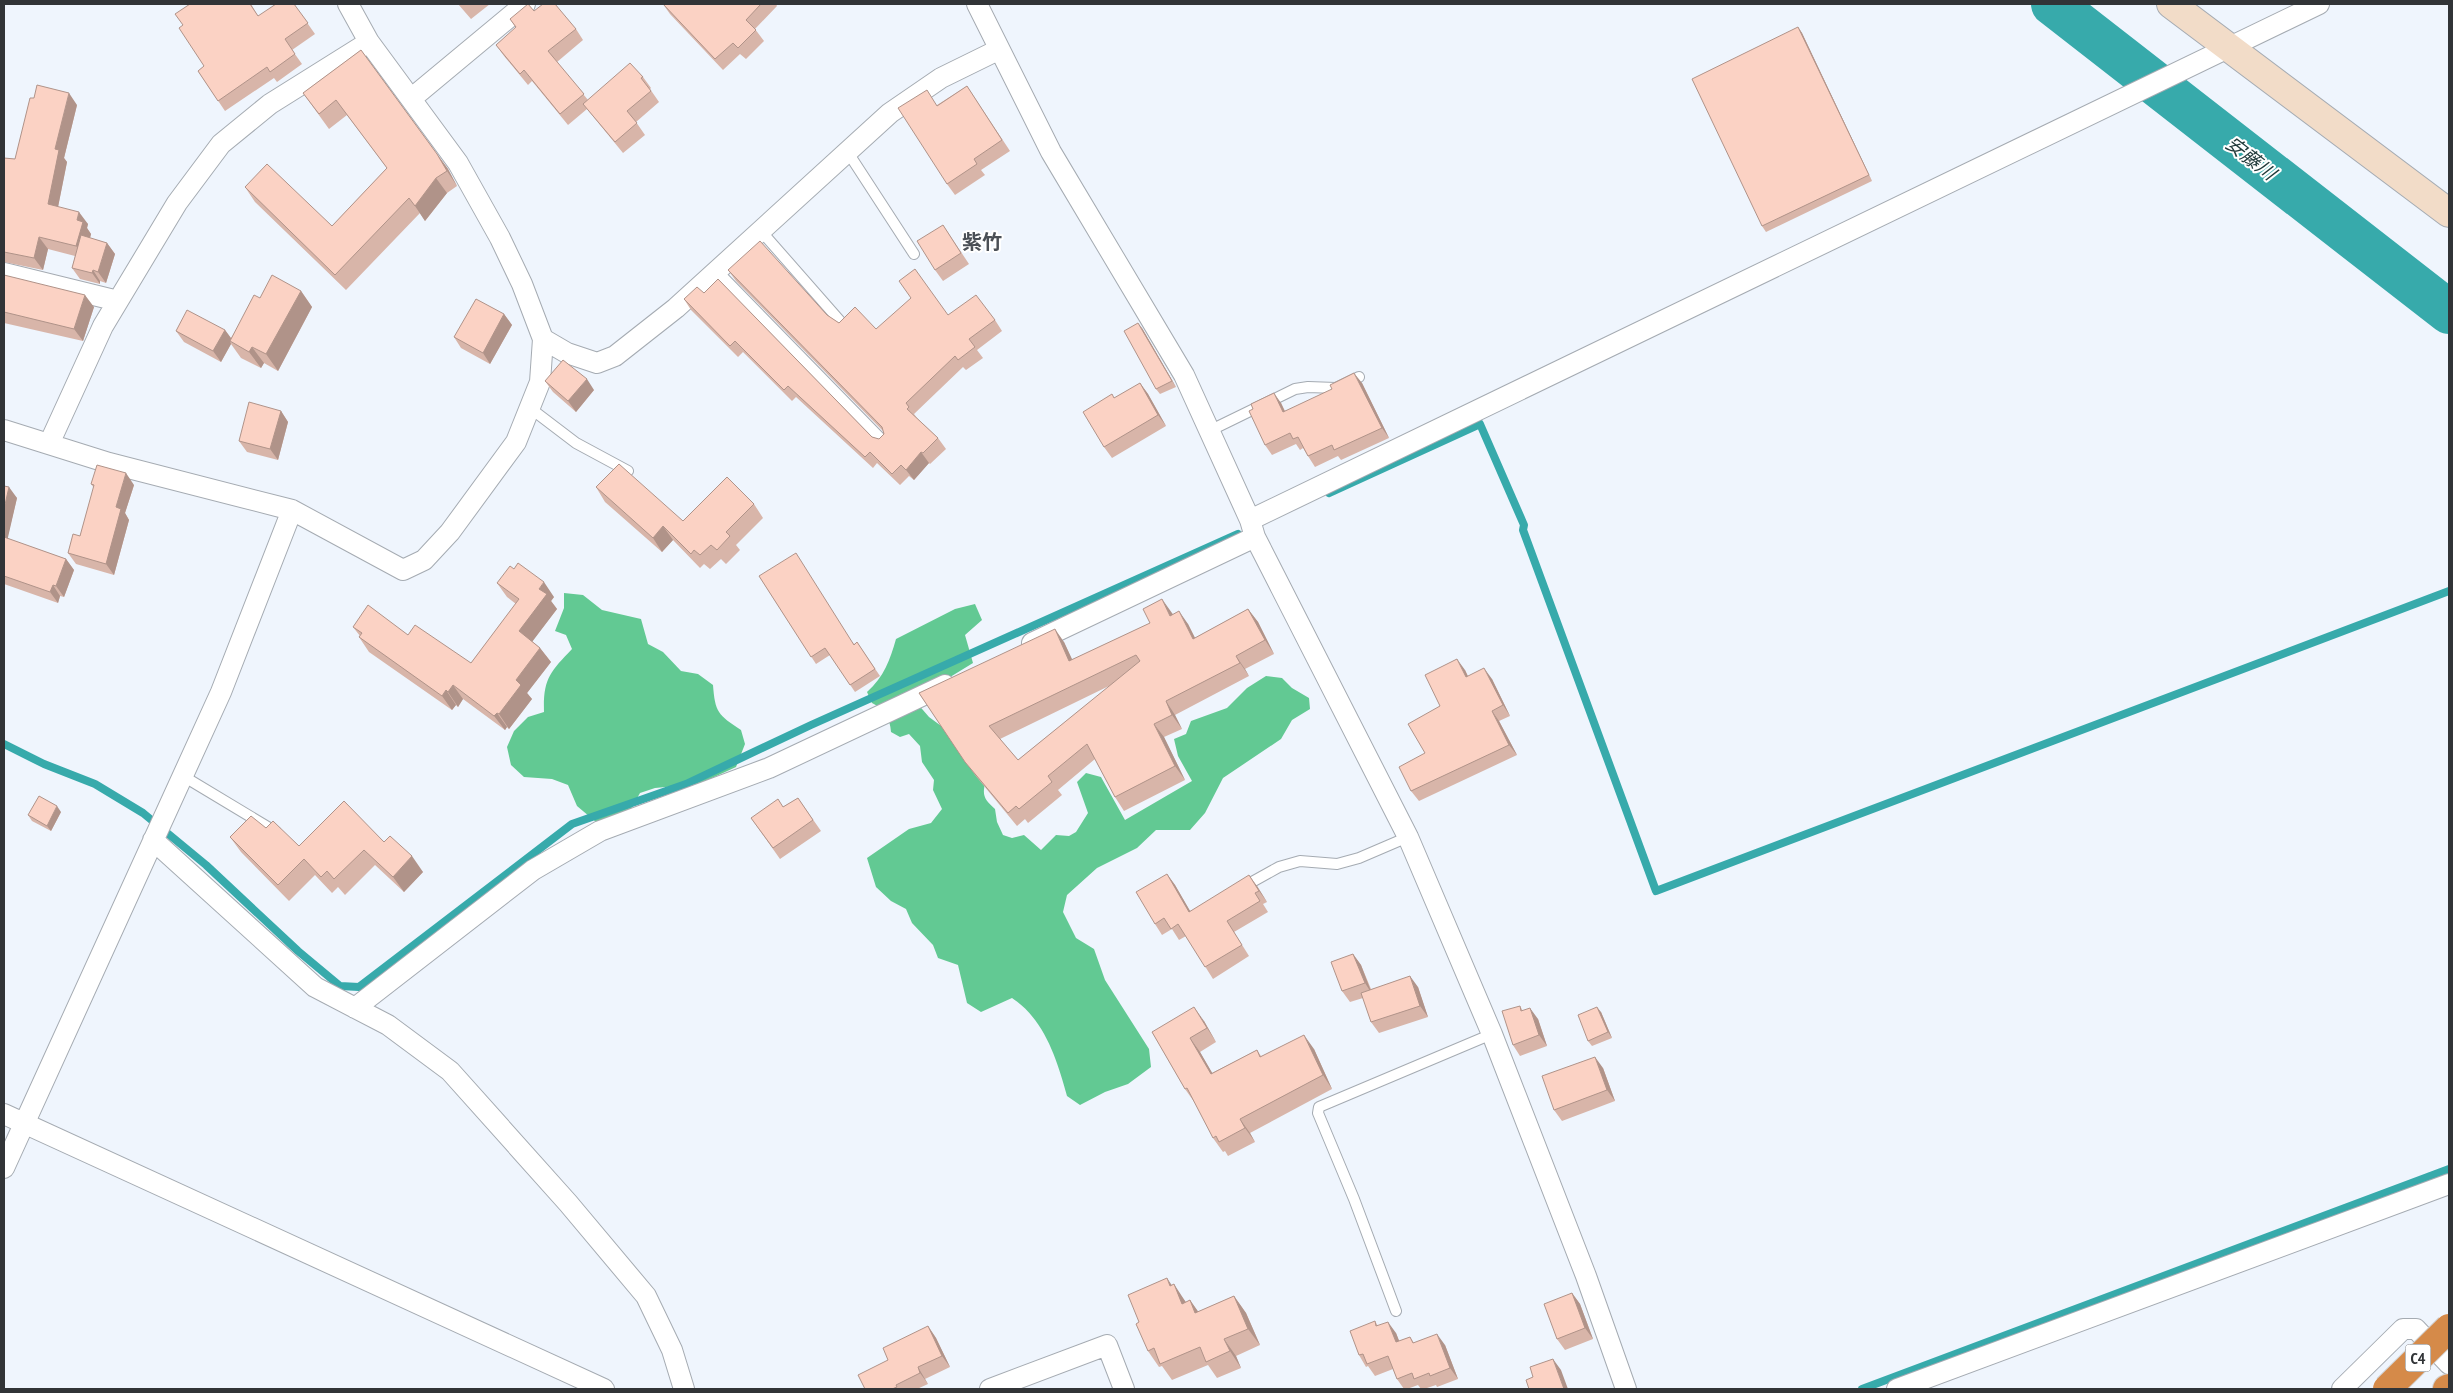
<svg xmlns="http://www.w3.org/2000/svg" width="2453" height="1393" viewBox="0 0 2453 1393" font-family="'PT Sans Narrow','Noto Sans JP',sans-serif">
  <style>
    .forest { fill: #62c993 }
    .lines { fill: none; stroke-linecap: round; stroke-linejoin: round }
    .stream { stroke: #37aaab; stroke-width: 8 }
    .river { stroke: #37aaab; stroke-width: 44 }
    .lane-casing { stroke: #a5abb2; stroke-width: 12 }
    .street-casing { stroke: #a5abb2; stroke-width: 22 }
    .secondary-casing { stroke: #a5abb2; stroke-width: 30 }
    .highway-casing { stroke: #d2d2d3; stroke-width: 30 }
    .lane { stroke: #fff; stroke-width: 10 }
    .street { stroke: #fff; stroke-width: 20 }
    .secondary { stroke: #f2dcc8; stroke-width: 28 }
    .highway { stroke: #d58a49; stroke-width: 28 }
    .highway-bridge-casing { stroke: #d2d2d3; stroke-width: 30; stroke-linecap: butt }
    .highway-bridge { stroke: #d58a49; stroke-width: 28 }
    .wall { fill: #d8b5a9; fill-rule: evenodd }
    .shaded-wall { fill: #b09389 }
    .building { fill: #fbd2c4; stroke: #b09389; fill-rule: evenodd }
    .labels { text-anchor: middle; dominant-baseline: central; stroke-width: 4; stroke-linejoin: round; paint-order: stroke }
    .shield { fill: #fff; stroke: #6f7173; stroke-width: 1 }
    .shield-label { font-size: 16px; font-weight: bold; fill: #313437 }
    .water-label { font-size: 19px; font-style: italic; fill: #213a3a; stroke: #fff }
    .quarter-label { font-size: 20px; font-weight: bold; fill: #4a4f55; stroke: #fff }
  </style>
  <rect width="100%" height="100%" fill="#eff5fd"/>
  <path class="forest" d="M564,593l19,2 19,15 39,9 7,25 15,8 18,19 17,3 15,11c2,27 5,30 28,45l4,14 -9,23 -37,17 -44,4 -15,5 -9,16 -24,11 -11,2 -19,-16 -9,-21 -16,-6 -28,-2 -13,-12 -4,-18 7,-16 14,-14 16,-5c-1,-33 6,-40 28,-63l-6,-14 -11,-4 9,-23z
    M975,604l7,16 -17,15 8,28 -31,19 -32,13 19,22 23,17 33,50c-3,12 0,16 10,25l2,13 6,13 9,3 12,-3 17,15 15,-15 13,1 7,-4 12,-19 -11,-31 9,-9 15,4 24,43 67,-39 -14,-25 -4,-17 12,-5 5,-13 36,-13 20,-20 19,-12 16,2 10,10 17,10 1,11 -18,11 -11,19 -58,39 -18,35 -15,17h-34l-19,18 -40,20 -30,27 -4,17 13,26 18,11 11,31 44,69 2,18 -23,17 -23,8 -25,13 -13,-9c-10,-36 -22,-76 -55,-98l-31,14 -14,-9 -9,-38 -20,-7 -5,-13 -21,-22 -6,-14 -15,-8 -15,-14 -9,-29 42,-29 22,-6 11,-14 -9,-19 1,-10 -12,-18 -2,-16 -11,-12 -9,3 -9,-5c-1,-14 -6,-23 -19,-29l-5,-11c17,-15 23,-32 29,-53l59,-30z"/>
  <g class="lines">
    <path class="stream" d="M1329,493l151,-69 44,101 -1,5 133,361 793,-300
      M4,744l40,20 51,20 48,29 63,52 92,86 42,35 19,1 213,-163 114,-40 125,-59 427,-191
      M1862,1389l587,-220"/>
    <path class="river" d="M2053,4l396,308"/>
    <g class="lane-casing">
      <path id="lane" d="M847,151l67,103
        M761,231l79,90
        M716,270l169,173
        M530,408l46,35 52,28
        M1209,431l86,-42 13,-2 28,1 23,-11
        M183,776l93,56
        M1243,887l36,-20 21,-6 37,3 22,-6 49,-21
        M1396,1311l-42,-112 -36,-86 1,-6 173,-73"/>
    </g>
    <g class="street-casing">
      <path id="street" d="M977,4l74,148 133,223 66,145 5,17 153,300 84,197 94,242 40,113
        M412,98l113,-94
        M4,273l114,28
        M543,339l24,14 30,10 18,-7 61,-48 214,-195 51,-35 57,-28
        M4,430l105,33 183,47 111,60 21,-10 26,-28 66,-90 24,-60 3,-43 -21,-55 -22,-46 -42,-75 -89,-121 -21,-38
        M49,444l54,-118 74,-123 44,-59 49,-40 99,-62
        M1250,520l1069,-516
        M1032,643l223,-106
        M153,840l162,147 73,38 62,46 118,132 78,93 26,54 12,39
        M355,1008l178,-138 67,-39 169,-63 176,-83
        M4,1114l600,275
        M4,1168l217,-476 71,-182
        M990,1389l117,-44 17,44
        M1897,1389l552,-205
        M2342,1389l61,-60h13l33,35"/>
    </g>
    <g class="secondary-casing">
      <path id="secondary" d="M2171,4l278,209"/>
    </g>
    <g class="highway-casing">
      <path id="highway" d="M2447,1389l2,-1"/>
    </g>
    <use href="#lane" class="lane"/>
    <use href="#street" class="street"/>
    <use href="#secondary" class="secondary"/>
    <use href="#highway" class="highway"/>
    <g class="highway-bridge-casing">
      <path id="highway-bridge" d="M2387,1389l62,-61"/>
    </g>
    <use href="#highway-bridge" class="highway-bridge"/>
  </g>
  <path class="wall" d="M190,4h61l7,12 36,-12 21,30 -23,16 10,14 -25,18 -3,-4 -49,33 -27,-40 6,-5 -21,-41z
    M458,4h32l-19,15z
    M663,4h113l1,2 -22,23 9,12 -18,18 -6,-5 -17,16 -53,-56z
    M534,11l42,18 7,11 -26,22 31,38 55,-23 8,11 -1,1 9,13 -23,20 9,13 -22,18 -36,-44 -19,16 -36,-44 -4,4 -24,-29 -8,-11 20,-17 -6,-9z
    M1798,27l4,6 70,148 -106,51 -4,-6z
    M361,50l87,119 9,17 -10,7 -22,28 -5,-8 -74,77 -91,-88 -10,-15 87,39 55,-58 -40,-53 -18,14 -26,-36z
    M967,86l43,65 -29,19 4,5 -30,20 -8,-11 -10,-79z
    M77,105l-13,53 3,4 -9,45 30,17 -1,4 4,6 -1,4 17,5 8,11 -9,29 -6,-2v3l-20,-5 -8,-11 3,-12 -27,-7 -5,21 -39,-8v-104l11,1z
    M943,225l26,39 -26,17 -8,-11z
    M728,270l99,45 12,8 37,6 72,-14 47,5 7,11 -25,19 6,8 -17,12 -3,-3 -49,47 3,4 21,20 8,11 -16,15 -1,-1 -15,17 -5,-4 -9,9 -23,-22 -4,5 -77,-71 -4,4 -49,-49 -5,5 -47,-47 -7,-11 188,138 7,2 5,-5 -1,-3 -147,-150z
    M4,275l90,32 -11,34 -79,-18z
    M301,291l11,16 -34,64 -14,-8 -3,5 -20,-10 -10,-14 -10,18 -37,-20 -8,-11 49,-1 6,8 29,-40z
    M504,314l8,11 -22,39 -29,-16 -7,-11z
    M1142,328l34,59 -16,7 -4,-5z
    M545,381l49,9 -18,22 -23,-20z
    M1140,383l8,11 18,32 -54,32 -8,-11z
    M1362,383l27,55 -48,22 -3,-4 -23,11 -7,-11 -5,-8 -3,2 -4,-6 -24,11 -7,-10 -12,-36 28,-6 4,8z
    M281,411l7,11 -10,38 -31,-8 -8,-11z
    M91,484l43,1 -9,28 4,7 -15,55 -38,-11 -8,-11 12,-17 14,-48z
    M4,486l13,12 -10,41 59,20 8,11 -10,27 -4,-1 -2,7 -54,-19z
    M596,487l87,34 71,-17 9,14 -27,27 4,5 -14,14 -5,-5 -11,10 -6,-5 -4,4 -27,-28 -11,12 -57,-50z
    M759,576l95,68 3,-2 23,34 -25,16 -25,-37 -14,9z
    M497,583l57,14 -3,4 6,8 -25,32 8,7 11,14 -24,31 5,6 -23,30 -2,-2 -2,3 -42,-31 -5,8 -2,-2 -4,5 -83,-58 -10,-15 1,-1 -7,-9 55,8 63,28 45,-59 -9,-7z
    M1248,609l10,13 16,32 -29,15 4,7 -74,39 7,14 -18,8 21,43 -61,31 -9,-14 -20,-38 -37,31 4,5 -34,28 -3,-4 -8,7 -42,-51 -56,-82 145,-51 8,18 100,-47 1,2 15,9 7,14zM1111,685l-93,75 -18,-21z
    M1465,670l3,6 24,3 18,37 -11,5 18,34 -98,46 -8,-10 14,-38 15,-47z
    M798,798l23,33 -41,28 -29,-41 32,-11z
    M61,812l-10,19 -19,-10 -4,-6z
    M266,828l33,18 85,-4 39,30 -19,20 -29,-27 -30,30 -7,-8 -6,6 -17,-18 -26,26 -48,-49 -11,-15z
    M1167,874l8,11 15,26 67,-25 10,16 -4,2 5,8 -34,20 15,24 -36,23 -27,-43 -7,4 -7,-11 -10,6 -7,-11z
    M1353,954l8,11 10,24 47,-2 10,30 -49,16 -8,-11 -8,-24 -13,4 -8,-11z
    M1520,1006l3,5 15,8 9,27 -27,10 -7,-11z
    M1601,1012l11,26 -20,8 -4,-5z
    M1204,1021l12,21 -16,10 12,21 45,-23 4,6 53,-7 18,40 -82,44 5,9 -27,14 -3,-5 -2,1 -10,-14 -18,-35 -10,-14 -33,-57z
    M1603,1068l12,33 -53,20 -8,-11z
    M1172,1285l14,17 4,-2 8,12 36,-16 12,17 14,32 -24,11 5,12 -24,10 -9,-13 -36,15 -10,-14 -3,1 -11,-16 -9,-29z
    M1572,1293l8,11 13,35 -28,11 -8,-11z
    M1375,1321l3,5 18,7 3,8 11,-4 4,6 31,2 13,34 -21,8 -1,-2 -12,4h-3l-3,-4 -11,4h-3l-7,-10 -4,-10 -18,7 -7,-10 -2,1 -7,-12z
    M928,1326l8,12 14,29 -25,12 3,5 -11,5h-52l23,-29z"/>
  <path class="shaded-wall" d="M1798,27l4,6 70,148 -3,-6z
    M69,93l8,12 -13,53 3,4 -11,55 -8,-13 7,-55z
    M437,154l11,15 9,17 -10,-15z
    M436,178l11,15 -22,28 -10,-15z
    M79,212l9,12 -1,4 4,6 -6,24 -9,-12 1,-26z
    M39,237l9,12 -5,21 -9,-12z
    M107,243l8,11 -9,29 -8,-11z
    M93,270l7,11v3l-8,-11z
    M301,291l11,16 -34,64 -12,-17z
    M85,295l9,12 -11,34 -9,-12z
    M504,314l8,11 -22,39 -7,-11z
    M1138,323l4,5 34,59 -4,-6z
    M225,330l8,11h-3l1,3 -10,18 -8,-11z
    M252,347l12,16 -3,5 -12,-16z
    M1354,373l8,10 27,55 -7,-10z
    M587,379l7,11 -18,22 -8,-11z
    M1140,383l8,11 18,32 -8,-11z
    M1274,393l7,10 9,20 -7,-11z
    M281,411l7,11 -10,38 -8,-11z
    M921,452l8,11 -15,17 -8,-10z
    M126,473l8,12 -9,28 4,7 -15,55 -8,-11 10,-57z
    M9,487l8,11 -11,48 -2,-2v-35z
    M663,526l10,14 -11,12 -9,-14z
    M66,559l8,11 -10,27 -8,-11z
    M544,582l10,15 -3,4 6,8 -28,37 -10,-15 20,-42z
    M53,585l7,11 -2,7 -8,-11z
    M1162,599l10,14 8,16 -10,-13z
    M1248,609l10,13 16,32 -9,-14z
    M1179,611l9,13 14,28 -9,-13z
    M1055,629l9,13 15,32 -10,-13z
    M540,648l11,14 -24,31 5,6 -23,30 -10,-15 17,-34z
    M1236,656l9,13 4,7 -9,-13z
    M1457,659l8,11 8,18 -7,-11z
    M1484,668l8,11 18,37 -7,-11z
    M453,685l10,14 -5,8 -10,-15z
    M446,690l10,15 -4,5 -10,-14z
    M1166,701l9,14 7,14 -10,-14z
    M1492,711l7,10 18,34 -8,-10z
    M497,713l10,14 -2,3 -11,-14z
    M1154,724l10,13 21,43 -10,-14z
    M57,806l4,6 -10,19 -4,-5z
    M412,856l11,16 -19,20 -11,-15z
    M1167,874l8,11 22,38 -8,-11z
    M1249,875l8,11 10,16 -8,-11z
    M1353,954l8,11 11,29 -7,-11z
    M1410,976l8,11 10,30 -8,-11z
    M1194,1007l10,14 12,21 -9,-14z
    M1597,1007l4,5 11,26 -4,-6z
    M1530,1008l8,11 9,27 -8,-11z
    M1304,1035l10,14 18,40 -9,-14z
    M1190,1038l10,14 21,36 -10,-14z
    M1595,1057l8,11 12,33 -8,-11z
    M1240,1119l10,14 5,9 -10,-14z
    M1167,1278l10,15 -3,-9 11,17 8,19 -23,-34z
    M1572,1293l8,11 13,35 -8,-11z
    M1234,1296l12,17 14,32 -12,-16z
    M1190,1300l12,17 -7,-4z
    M1388,1322l8,11 8,20 -8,-11z
    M928,1326l8,12 14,29 -8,-11z
    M1437,1334l8,11 13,34 -8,-11z
    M1224,1339l12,17 5,12 -11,-17z
    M1553,1359l8,11 7,19h-4z
    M918,1367l7,12 3,5 -8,-11z"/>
  <path class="building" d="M190,4h60l8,12 18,-12h18l14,19 -23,16 10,15 -25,18 -3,-5 -49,34 -20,-30 6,-5 -25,-38 4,-3 -8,-11z
    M528,4l6,7 9,-7h12l21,25 -28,22 36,43 -24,20 -36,-44 -4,4 -24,-29 20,-18 -6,-8z
    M663,4h98l-15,16 10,10 -18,18 -5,-5 -18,16z
    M1798,27l71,148 -107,51 -70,-147z
    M361,50l76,104 10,17 -11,7 -21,28 -6,-8 -74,77 -90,-88 22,-23 65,62 55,-58 -51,-68 -17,14 -16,-21z
    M630,63l13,14 -2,1 10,13 -24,20 10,12 -22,19 -32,-38z
    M37,85l32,8 -14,56 4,1 -11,54 31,8 -2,8 6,2 -7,24 -37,-9 -5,21 -30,-6v-94l11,1 15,-61h4z
    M967,86l35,54 -28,19 3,5 -30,20 -49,-76 29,-18 10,16z
    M943,225l18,28 -26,17 -18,-29z
    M81,235l26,8 -9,29 -5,-2 -1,3 -20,-5z
    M760,241l67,74 12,8 16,-16 21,22 35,-31 -12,-17 16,-12 33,46 28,-20 19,25 -26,19 6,8 -17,13 -3,-4 -49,47 3,4 -2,2 31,29 -15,15 -2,-1 -15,18 -5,-5 -9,9 -22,-22 -5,5 -77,-71 -4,4 -49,-49 -5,5 -46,-47 13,-12 7,6 14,-14 154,158 7,2 5,-5 -2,-7 -154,-157z
    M4,275l81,20 -11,34 -70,-17z
    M272,275l29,16 -35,63 -14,-7 -3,5 -19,-11 24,-46 6,3z
    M476,299l28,15 -21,39 -29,-16z
    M187,310l38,20 -12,21 -37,-20z
    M1138,323l34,58 -16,8 -32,-58z
    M563,360l24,19 -19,22 -23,-20z
    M1354,373l28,55 -48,22 -2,-5 -24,11 -10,-19 -5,2 -3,-6 -25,12 -16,-34 4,-2 -2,-5 23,-11 9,19 49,-23 -2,-4z
    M1140,383l18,32 -54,32 -21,-35 29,-18 2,4z
    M249,402l32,9 -11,38 -31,-8z
    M619,464l64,57 44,-44 27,27 -28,28 4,4 -13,14 -6,-5 -11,10 -6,-5 -3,4 -28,-28 -10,12 -57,-51z
    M97,465l29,8 -10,34 5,2 -15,55 -38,-11 5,-19 7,2 14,-51 -3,-1z
    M4,486l5,1 -5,22z
    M4,537l62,22 -10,27 -3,-1 -3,7 -46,-16z
    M796,553l58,92 3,-3 18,27 -25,16 -25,-37 -14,9 -52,-81z
    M518,563l26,19 -5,7 8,5 -28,37 21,17 -24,32 5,5 -22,29 -2,-1 -3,3 -41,-31 -5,7 -2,-2 -4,6 -83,-59 3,-4 -9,-6 15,-22 40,30 7,-10 56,38 48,-64 -22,-16 13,-17 4,3z
    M1162,599l8,17 9,-5 14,28 55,-30 17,31 -29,16 4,7 -74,38 6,14 -18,9 21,42 -60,31 -28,-53 -39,32 4,6 -33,27 -3,-3 -8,7 -43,-51 -46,-69 136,-64 14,32 81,-38 -7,-14zM1136,655l4,6 -122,99 -29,-34z
    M1457,659l9,18 18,-9 19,37 -11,6 17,34 -98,46 -12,-24 26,-14 -17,-29 32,-18 -15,-31z
    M39,796l18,10 -10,20 -19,-11z
    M798,798l15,22 -40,28 -22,-30 27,-19 5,8z
    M344,801l40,41 6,-6 22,20 -19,21 -29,-27 -30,29 -7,-8 -6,6 -17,-18 -26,26 -48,-48 21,-21 15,12 7,-7 26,25z
    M1167,874l22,38 60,-37 10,16 -4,2 5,8 -33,20 15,24 -37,22 -27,-43 -7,5 -7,-11 -9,6 -19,-32z
    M1353,954l12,29 -23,8 -11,-29z
    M1410,976l10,30 -49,16 -10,-29z
    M1520,1006l1,5 9,-3 9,27 -26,10 -11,-34z
    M1194,1007l13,21 -17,10 21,36 46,-24 3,7 44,-22 19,40 -83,44 5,9 -26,14 -3,-6 -3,2 -26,-50 -2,1 -33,-57z
    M1597,1007l11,25 -20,9 -10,-26z
    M1595,1057l12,33 -53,20 -12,-34z
    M1167,1278l3,8 4,-2 8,20 8,-4 5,13 39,-17 14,33 -24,10 6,12 -24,11 -6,-15 -40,17 -6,-16 -6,3 -12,-27 3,-2 -11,-27z
    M1572,1293l13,35 -28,11 -13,-35z
    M1375,1321l1,5 12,-4 8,20 14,-5 3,6 24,-9 13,34 -20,8 -1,-3 -15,6 -2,-6 -15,6 -9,-23 -21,8 -4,-10 -4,1 -9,-24z
    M928,1326l14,30 -24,11 2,6 -24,12 1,2 -5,2h-27l-7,-14 30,-15 -5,-12z
    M1553,1359l11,30h-35l-3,-9 7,-3 -3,-10z"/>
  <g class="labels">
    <rect class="shield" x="2405.5" y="1344.5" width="25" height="27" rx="4"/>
    <g class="shield-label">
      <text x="2418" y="1358">C4</text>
    </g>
    <g class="water-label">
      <text transform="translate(2251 158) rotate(38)">安藤川</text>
    </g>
    <g class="quarter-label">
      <text x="982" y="242">紫竹</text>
    </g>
  </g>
  <rect width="2453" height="1393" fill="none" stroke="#313437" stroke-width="10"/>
</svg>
